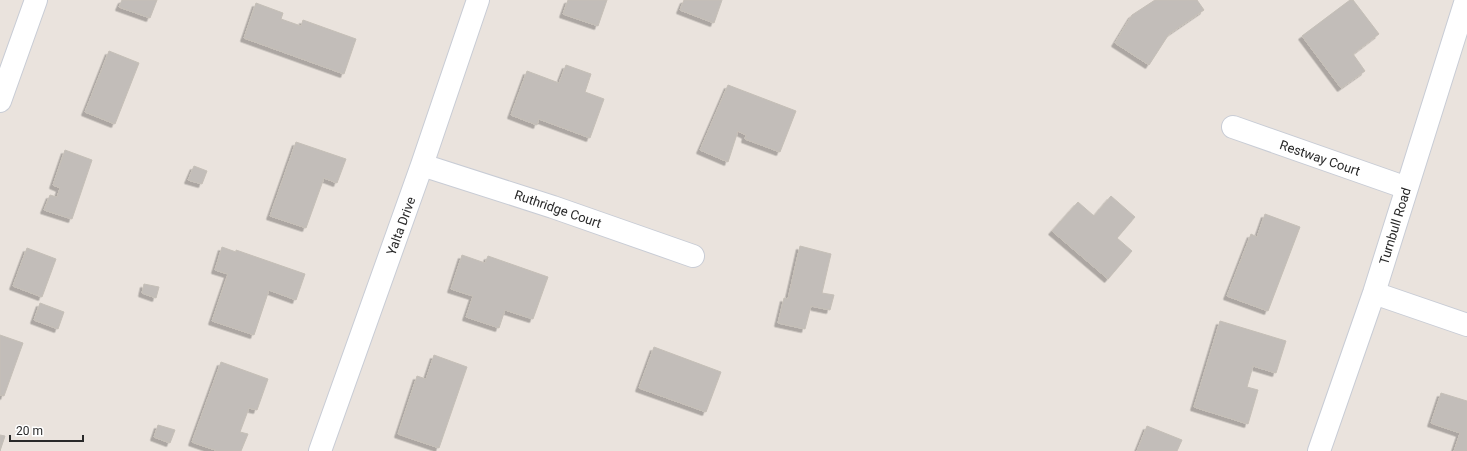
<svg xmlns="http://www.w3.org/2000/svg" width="1467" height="451" viewBox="0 0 1467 451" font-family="Roboto,sans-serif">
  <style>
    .building { fill: #c2bdb9; stroke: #c5bfb7; filter: url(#shadow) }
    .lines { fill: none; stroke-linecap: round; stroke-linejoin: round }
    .street-casing { stroke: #c8ccd5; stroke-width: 24 }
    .street { stroke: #fff; stroke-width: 22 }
    .labels { text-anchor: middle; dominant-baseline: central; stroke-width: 3; stroke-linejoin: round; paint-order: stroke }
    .street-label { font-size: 13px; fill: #292929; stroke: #fff }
  </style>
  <defs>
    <filter id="shadow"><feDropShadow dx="-3.5" dy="3.5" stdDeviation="0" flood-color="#0004"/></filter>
  </defs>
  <rect width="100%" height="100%" fill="#eae3dd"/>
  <path class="building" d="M122,0h35l-7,18 -31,-11z
    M568,0h39l-9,26 -35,-12z
    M684,0h38l-8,23 -34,-13z
    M1155,0h42l7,10 -35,24 -20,31 -34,-22 17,-28z
    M1350,0h3l26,34 -26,20 12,17 -24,17 -39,-52z
    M256,3l27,10 -2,6 20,7 2,-6 53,19 -12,35 -100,-36z
    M109,51l30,12 -24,61 -30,-12z
    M566,65l25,9 -6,18 19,7 -14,39 -51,-19 -2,6 -26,-10 16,-44 32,12z
    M728,85l68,26 -16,41 -35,-13 1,-4 -8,-4 -10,31 -28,-12z
    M296,142l50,17 -9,24 -13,-5 -18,50 -36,-12z
    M65,150l27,10 -20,59 -28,-9 6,-15 7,2 3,-9 -7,-3z
    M194,166l13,5 -5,13 -14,-4z
    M1111,196l24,21 -18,21 15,13 -24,28 -56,-48 26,-29 16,14z
    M1265,214l35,13 -32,84 -41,-15 24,-62 6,3z
    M800,246l31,8 -9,39 12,2 -4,15 -19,-4 -6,23 -27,-6 6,-25 4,1z
    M222,247l14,5v-2l69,24 -9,26 -27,-10 -15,45 -42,-14 16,-47 -13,-4z
    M27,248l29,11 -14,38 -29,-11z
    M462,255l23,8 3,-7 60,21 -15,42 -28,-9 -6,18 -33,-11 7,-21 -22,-7z
    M144,284l15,3 -3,11 -14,-5z
    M40,303l24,9 -6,17 -24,-9z
    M1220,321l66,20 -10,32 -23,-7 -6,21 11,3 -10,34 -54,-17z
    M0,335l23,8 -19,53 -4,-1z
    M654,347l67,25 -15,40 -67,-24z
    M434,355l33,12 -28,81 -41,-14 19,-58 9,3z
    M221,362l47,17 -11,31 -8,-2 -9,24 8,2 -7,17h-23l-26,-9z
    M1441,393l26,8v50h-13l6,-18 -29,-10z
    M158,425l17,5 -5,13 -16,-6z
    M1147,426l35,14 -5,11h-40z
    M0,435l5,1 -5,15z"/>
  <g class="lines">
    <g class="street-casing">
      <path id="street" d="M0,101l36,-101
        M1233,127l174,61
        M422,165l131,42 140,49
        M1374,293l93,32
        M320,451l102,-286 56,-165
        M1319,451l55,-158 92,-293"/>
    </g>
    <use href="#street" class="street"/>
  </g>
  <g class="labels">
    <g class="street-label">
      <text transform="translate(1320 158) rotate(19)">Restway Court</text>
      <text transform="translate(558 209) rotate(19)">Ruthridge Court</text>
      <text transform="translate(401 226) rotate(-70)">Yalta Drive</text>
      <text transform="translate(1395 226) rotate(-73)">Turnbull Road</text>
    </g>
  </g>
  <path d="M10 435v6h73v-6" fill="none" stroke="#292929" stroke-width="2"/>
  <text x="16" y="435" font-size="12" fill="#292929" stroke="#ffffff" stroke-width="3" paint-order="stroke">20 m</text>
</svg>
